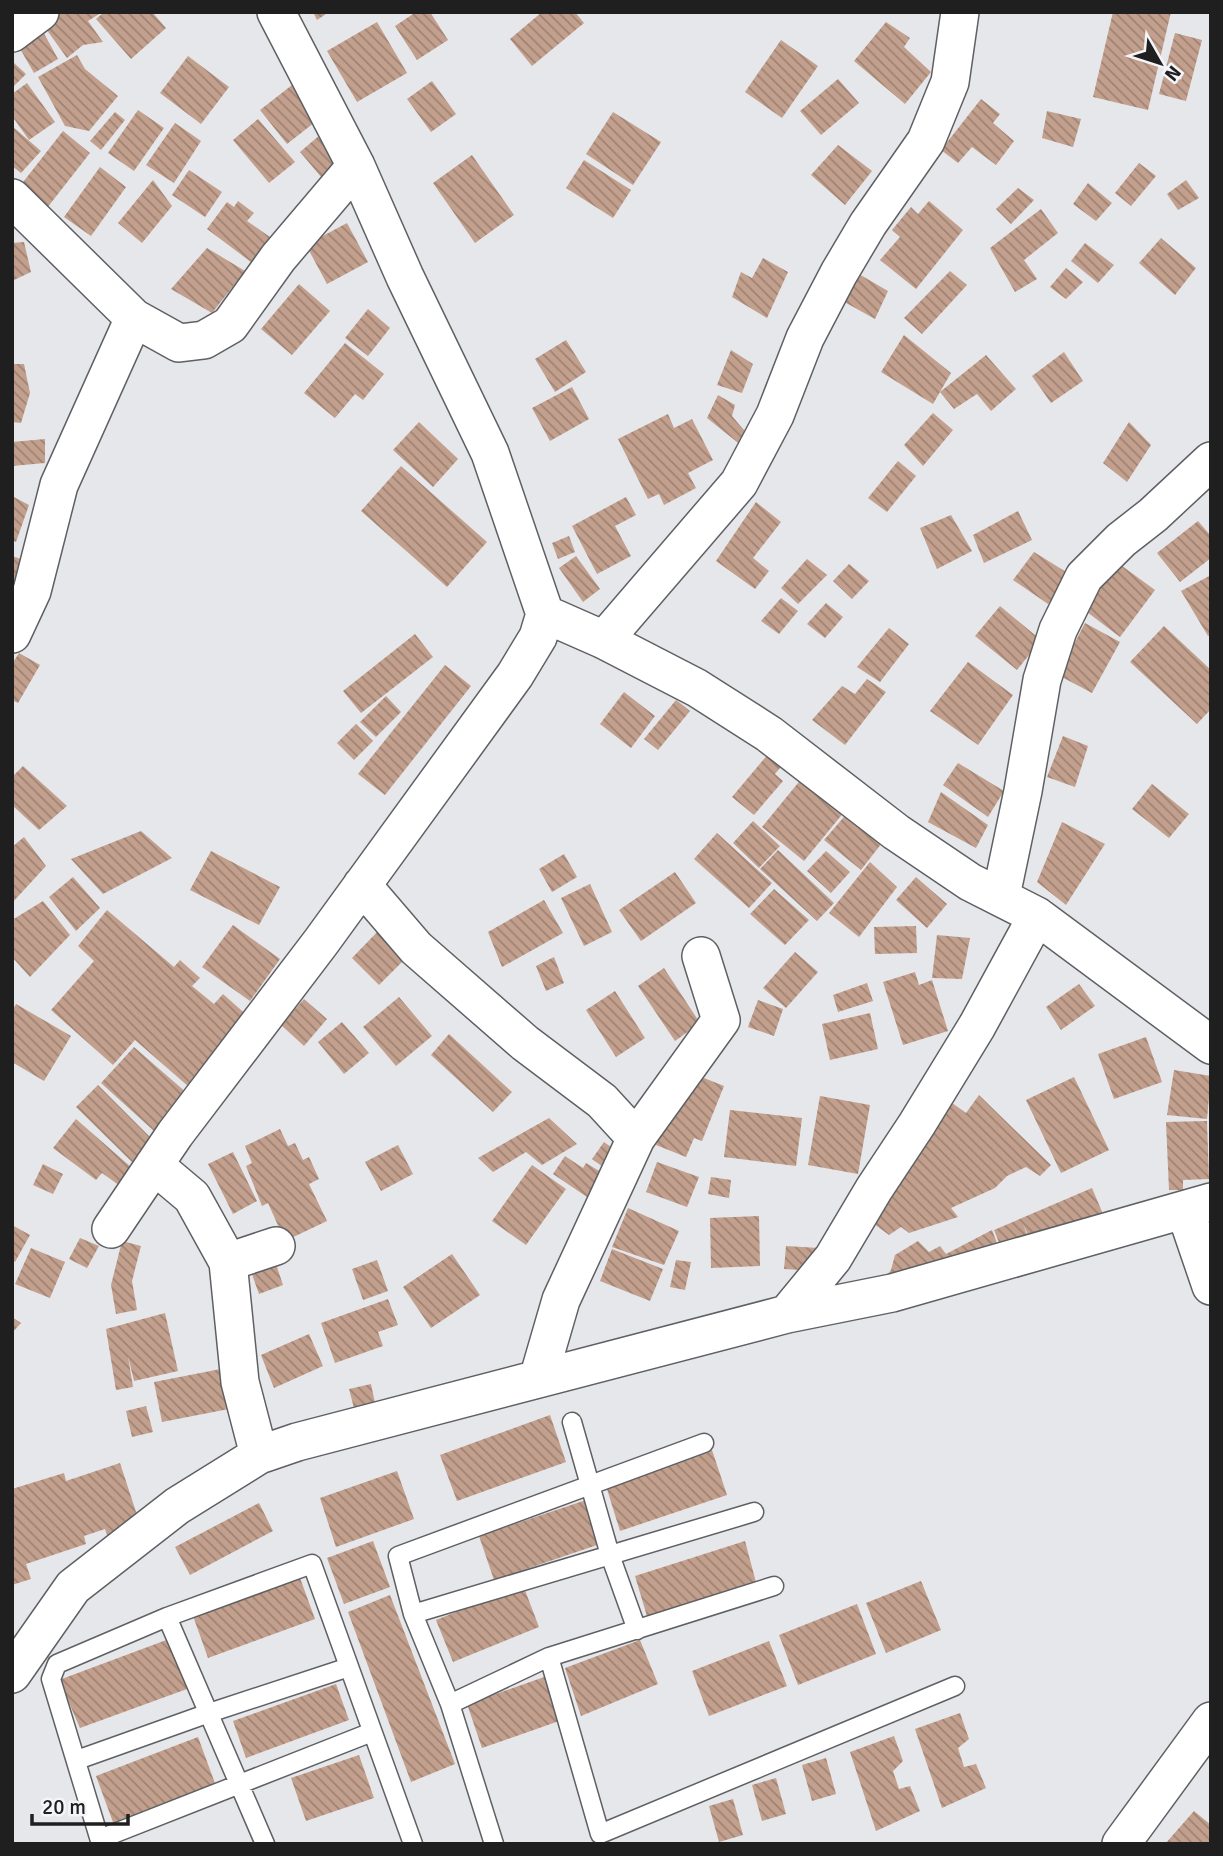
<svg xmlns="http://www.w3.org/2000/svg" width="1223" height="1856" viewBox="0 0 1223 1856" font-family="Signika,sans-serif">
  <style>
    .building { fill: url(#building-back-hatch) }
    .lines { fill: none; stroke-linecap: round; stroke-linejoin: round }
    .lane-casing { stroke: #5e6063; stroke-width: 21 }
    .street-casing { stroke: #5e6063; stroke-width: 40 }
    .lane { stroke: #fff; stroke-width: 18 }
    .street { stroke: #fff; stroke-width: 37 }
  </style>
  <defs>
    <pattern id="building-back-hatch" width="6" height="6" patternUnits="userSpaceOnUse" patternTransform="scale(1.75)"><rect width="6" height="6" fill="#c3a08d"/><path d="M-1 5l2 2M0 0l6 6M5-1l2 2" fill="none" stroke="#9e8273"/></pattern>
  </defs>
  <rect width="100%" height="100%" fill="#e6e7eb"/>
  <path class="building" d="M55,12h43l1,2 -11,7 15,21 -20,3 -16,13 -26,-36z
    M104,12h48l14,16 -35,31 -35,-40z
    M313,12h16l-12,8z
    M416,12h14l18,28 -31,20 -22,-34z
    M542,12h33l9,11 -52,43 -22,-27z
    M1113,12h58l-23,98 -55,-13z
    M377,22l30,51 -50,29 -30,-51z
    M886,22l24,16 -6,9 27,25 -26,32 -51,-43z
    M40,26l18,33 -24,14 -19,-33z
    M1175,33l27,7 -16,61 -27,-7z
    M781,40l37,26 -36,52 -37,-26z
    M77,55l8,14 33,27 -29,35 -24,-5 -27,-49z
    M188,56l41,31 -28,37 -41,-31z
    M12,61l14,13 -14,14z
    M838,79l21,24 -38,32 -21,-24z
    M432,81l24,33 -25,18 -24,-33z
    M27,83l28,39 -26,18 -17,-24v-22z
    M292,85l27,34 -32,25 -27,-34z
    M981,99l19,15 -7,9 21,18 -18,24 -24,-18 -14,16 -17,-13z
    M138,110l26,18 -30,43 -26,-18z
    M1047,111l34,8 -8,28 -31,-9z
    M115,112l10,8 -24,30 -11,-9z
    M613,112l48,30 -28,43 -47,-31z
    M258,119l37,43 -26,21 -36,-43z
    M175,123l26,18 -27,42 -28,-18z
    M12,126l29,25 -20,22 -9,-7z
    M63,131l27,22 -43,55 -27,-22z
    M321,134l22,25 -21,19 -22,-26z
    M838,145l34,26 -27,34 -34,-30z
    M472,155l42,60 -39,28 -42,-60z
    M584,160l47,30 -18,28 -47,-30z
    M1139,163l17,13 -25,30 -16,-13z
    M100,167l26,20 -35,49 -27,-19z
    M189,170l33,22 -17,25 -33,-22z
    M153,180l19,26 -30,37 -24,-20z
    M1186,180l13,18 -21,12 -11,-16z
    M1088,183l24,20 -16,18 -23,-17z
    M1018,188l16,12 -23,24 -15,-15z
    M238,201l16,12 -7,8 23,16 -19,25 -44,-33 20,-27 7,5z
    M929,201l34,29 -47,59 -36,-29 20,-23 -8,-7 19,-23 7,7z
    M1041,209l17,24 -34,27 13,19 -22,13 -25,-44z
    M347,223l21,39 -41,22 -21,-39z
    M1161,238l35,30 -21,27 -36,-32z
    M24,242l7,30 -19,9v-38z
    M1085,243l29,22 -16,18 -27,-22z
    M207,248l38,23 -33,42 -41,-24z
    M763,258l25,14 -21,46 -35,-21 9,-25 11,6z
    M1066,268l17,14 -17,17 -16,-12z
    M950,271l17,14 -45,49 -18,-16z
    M857,273l31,18 -13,28 -36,-20z
    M299,284l31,27 -38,44 -31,-26z
    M368,309l22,19 -22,28 -23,-18z
    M904,335l47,38 -18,31 -52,-32z
    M566,340l20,32 -31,20 -20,-33z
    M345,343l39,31 -21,26 -8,-6 -20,24 -31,-25z
    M731,350l22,14 -11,29 -25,-8z
    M1064,352l19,29 -32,22 -19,-27z
    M986,355l30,34 -25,22 -14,-17 -23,15 -14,-17z
    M12,364h12l6,29 -9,30 -9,-1z
    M572,387l17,32 -39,22 -18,-33z
    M718,395l17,10 -3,11 22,26 -7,8 -40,-32z
    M933,413l20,17 -30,36 -19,-21z
    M668,414l6,14 18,-9 21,41 -25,13 8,15 -32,17 -5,-11 -11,5 -30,-60z
    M419,422l39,37 -25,28 -40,-37z
    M1129,422l22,23 -24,37 -24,-19z
    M45,439v24l-33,3v-24z
    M898,461l18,15 -29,36 -19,-14z
    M401,466l86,76 -40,45 -86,-76z
    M12,496l17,9 -13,37 -4,-2z
    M626,497l10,18 -21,11 16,30 -34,18 -25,-48z
    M756,502l25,20 -28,36 16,13 -14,18 -39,-28z
    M1018,511l14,29 -48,23 -11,-28z
    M951,515l21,36 -35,18 -17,-41z
    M1198,521l13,15v22l-31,24 -23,-29z
    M569,536l6,16 -17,7 -6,-16z
    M1034,552l37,23 -23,29 -35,-24z
    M12,556l18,6 -18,44z
    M576,556l24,33 -17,13 -24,-34z
    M807,559l20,16 -29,29 -17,-16z
    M1118,563l37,27 -35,47 -37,-28z
    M849,564l20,17 -17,18 -19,-18z
    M1211,575v59l-3,2 -27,-45z
    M781,598l17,13 -19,23 -18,-13z
    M826,603l17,14 -18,21 -18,-14z
    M1000,606l41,34 -24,30 -42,-34z
    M1085,623l35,19 -28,51 -34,-18z
    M1164,626l47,44v39l-14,15 -67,-62z
    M889,628l20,16 -29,38 -23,-15z
    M415,634l18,23 -72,56 -18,-22z
    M19,653l21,12 -22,38 -6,-3v-36z
    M968,662l45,33 -35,50 -48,-34z
    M445,665l26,21 -86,109 -27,-21z
    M867,679l19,13 -41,53 -33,-25 30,-34 13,8z
    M624,692l31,24 -24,32 -31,-24z
    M386,696l15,16 -25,25 -16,-15z
    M676,700l14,11 -32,39 -14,-11z
    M356,724l17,17 -19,19 -17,-17z
    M1063,736l25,10 -13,41 -28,-10z
    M774,747l14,11 -13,16 8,7 -29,34 -22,-18z
    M958,763l46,28 -16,26 -45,-32z
    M23,766l44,40 -28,24 -27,-25v-28z
    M807,772l42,34 -45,55 -42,-34z
    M1152,784l37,30 -20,24 -37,-29z
    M941,792l47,33 -12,23 -48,-26z
    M850,810l35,29 -24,31 -37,-30z
    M753,821l27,25 -21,22 -26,-25z
    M1062,822l43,22 -39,61 -29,-23z
    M141,831l31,27 -69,36 -32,-35z
    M717,833l55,50 -23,25 -55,-49z
    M24,837l22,29 -34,37v-56z
    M778,850l56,53 -17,18 -57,-52z
    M211,851l69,36 -21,38 -69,-35z
    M826,851l24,21 -19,21 -24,-22z
    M564,854l13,23 -25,15 -13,-23z
    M870,862l27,25 -38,50 -30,-24z
    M675,872l21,31 -55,38 -22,-31z
    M73,877l27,31 -24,23 -27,-34z
    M916,877l31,27 -20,24 -31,-28z
    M590,884l22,48 -28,14 -23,-48z
    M774,889l35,31 -24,25 -35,-31z
    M544,900l19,33 -61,34 -14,-35z
    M43,901l27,34 -40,42 -18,-20v-37z
    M107,910l67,57 6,-7 20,18 -8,8 22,18 9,-10 27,24 -61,69 -54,-47 -22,25 -62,-55 43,-49 -16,-15z
    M233,925l47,34 -30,42 -48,-34z
    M916,926l1,27 -42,1 -1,-27z
    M381,928l27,28 -29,29 -27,-27z
    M937,935l33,3 -8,41 -30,-1z
    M795,952l23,20 -32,36 -23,-20z
    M554,957l10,26 -18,8 -10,-25z
    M664,968l36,55 -25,18 -37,-55z
    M915,972l4,13 13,-5 16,51 -45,14 -20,-63z
    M867,983l6,18 -35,11 -5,-17z
    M1079,984l16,22 -34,24 -15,-23z
    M615,991l30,47 -29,19 -30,-47z
    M399,997l33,39 -36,30 -33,-39z
    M304,999l23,20 -23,27 -23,-21z
    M758,1000l25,9 -9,27 -26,-9z
    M16,1004l55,32 -27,45 -32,-19v-51z
    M870,1013l8,36 -48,11 -8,-36z
    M342,1022l27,31 -25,21 -26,-32z
    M449,1034l63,58 -19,20 -62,-57z
    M1146,1037l16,45 -48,17 -16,-45z
    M134,1047l54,47 -34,37 -53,-48z
    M1174,1070l37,6 -4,43 -40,-4z
    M694,1074l30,12 -22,55 -8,-3 -8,19 -30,-12 17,-42z
    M1074,1077l35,73 -48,23 -35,-73z
    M98,1085l56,56 -21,22 -57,-56z
    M979,1095l72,70 -11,11 -14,-9 -19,9 -12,12 -44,20 7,9 -49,16 -8,-6 -12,8 -27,-20 86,-115 18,13z
    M820,1096l50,9 -12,69 -50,-9z
    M730,1110l72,8 -6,48 -72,-9z
    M549,1118l28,26 -35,21 -16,-13 -33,20 -15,-14z
    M76,1119l64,56 -13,16 -25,-18 -6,7 -43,-32z
    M1207,1121l2,58 -26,1v10h-14l-3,-68z
    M280,1129l8,17 7,-3 8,17 6,-3 10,22 -10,5 18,37 -42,20 -17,-38 -6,3 -16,-40 6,-3 -7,-17z
    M604,1142l19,14 -13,16 -18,-13z
    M398,1145l15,29 -32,17 -16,-29z
    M233,1152l24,49 -24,13 -25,-50z
    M565,1156l18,12 3,-5 20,12 -16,24 -37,-25z
    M657,1162l42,15 -12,30 -41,-15z
    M43,1164l20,10 -10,20 -20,-9z
    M532,1165l34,24 -40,56 -34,-24z
    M711,1177l20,3 -2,18 -21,-4z
    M1092,1188l11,26 -70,31 -10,-21 8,21 -27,10 -10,-25z
    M628,1208l51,23 -15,34 -52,-18z
    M759,1216l1,50 -49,2 -1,-50z
    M12,1225l18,10 -15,27 -3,-2z
    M992,1230l10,26 -119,24 8,-10 4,-15 23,-14 11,11 11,-6 6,8z
    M80,1238l19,8 -12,22 -18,-9z
    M122,1241l19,5 -9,35 5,29 -21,4 -5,-29z
    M786,1246l33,2 -1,23 -34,-2z
    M31,1248l34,14 -15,36 -35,-14z
    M612,1249l51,20 -13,32 -50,-20z
    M452,1254l28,41 -49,33 -28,-41z
    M274,1258l9,27 -24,9 -10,-28z
    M377,1260l11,31 -25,9 -11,-31z
    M676,1260l15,2 -6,28 -15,-3z
    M388,1299l10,26 -20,7 5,14 -48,17 -14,-40z
    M165,1313l13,58 -44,10 -6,-25 5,31 -17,3 -10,-61z
    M12,1317l9,6 -9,10z
    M309,1334l14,32 -49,22 -13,-33z
    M231,1367l8,40 -77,15 -8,-40z
    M371,1384l4,19 -21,5 -5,-19z
    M146,1406l7,26 -21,5 -6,-26z
    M550,1415l16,47 -109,39 -17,-46z
    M712,1450l15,45 -107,36 -14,-45z
    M120,1463l18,55 -11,4 3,9 -22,7 -3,-9 -21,7 2,8 -60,20 5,15 -19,6v-96l52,-16 2,8z
    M397,1471l17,48 -78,28 -16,-49z
    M589,1499l14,44 -109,37 -15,-44z
    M259,1503l14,28 -83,44 -15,-28z
    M373,1541l17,46 -46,17 -17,-46z
    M745,1541l12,45 -108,37 -14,-47z
    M300,1578l15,41 -107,39 -15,-42z
    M921,1581l20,49 -55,23 -20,-50z
    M523,1585l16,42 -86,35 -17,-42z
    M390,1595l65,169 -44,18 -63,-170z
    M857,1604l19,50 -78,31 -19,-50z
    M169,1639l18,50 -107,39 -21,-48z
    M640,1640l18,44 -77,32 -16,-48z
    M769,1641l18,45 -78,30 -17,-45z
    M547,1676l15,44 -80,28 -15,-44z
    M336,1684l13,36 -103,38 -13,-37z
    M960,1713l9,26 -11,9 6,19 12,-3 10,24 -44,20 -27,-79z
    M894,1736l9,25 -10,10 6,18 11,-3 10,25 -44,20 -26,-79z
    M198,1737l18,49 -102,39 -18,-49z
    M359,1755l15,43 -68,23 -15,-43z
    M826,1758l10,36 -24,7 -10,-36z
    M776,1778l10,36 -24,7 -10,-36z
    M733,1799l10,36 -24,7 -10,-36z
    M1194,1811l17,14v19h-46z"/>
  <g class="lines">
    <g class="lane-casing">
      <path id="lane" d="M572,1422l38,133 27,75
        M413,1614l341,-102
        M549,1657l51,177 355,-148
        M450,1704l99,-47 225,-71
        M77,1760l132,-47 140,-46
        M100,1839l272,-107
        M101,1844l-50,-165 6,-15 110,-47
        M265,1844l-98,-227 145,-53 101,280
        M494,1844l-44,-140 -37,-90 -15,-58 306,-113"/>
    </g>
    <g class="street-casing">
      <path id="street" d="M276,12l80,154 49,111 85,176 55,161 59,26 93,48 72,46 127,98 74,50 67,34 174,129
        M12,33l28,-21
        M12,198l122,120 45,25 25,-3 26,-15 48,-67 78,-92
        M12,634l20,-43 27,-106 75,-167
        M604,640l135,-157 36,-68 30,-77 34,-65 29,-49 58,-83 24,-59 10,-70
        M362,885l54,63 109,95 77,58 34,37 -75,162 -23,79
        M1001,896l22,-105 19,-111 16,-50 26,-53 37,-37 32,-25 58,-54
        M636,1138l85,-118 -20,-64
        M154,1165l38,32 36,65 48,-16
        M1185,1210l26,76
        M111,1229l64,-95 146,-192 194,-267 23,-38 7,-23
        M228,1262l12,120 19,73
        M787,1314l46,-56 41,-69 43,-65 60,-98 60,-110
        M12,1674l61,-87 104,-81 82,-51 38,-13 490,-128 105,-21 319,-91
        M1121,1844l90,-123"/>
    </g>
    <use href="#lane" class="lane"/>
    <use href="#street" class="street"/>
  </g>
  <rect width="1223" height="1856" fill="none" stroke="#1f1f20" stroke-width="28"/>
  <g transform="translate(1160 63) rotate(129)" stroke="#f3f5f8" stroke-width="5" paint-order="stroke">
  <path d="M0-5L12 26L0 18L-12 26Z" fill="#1f1f20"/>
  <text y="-10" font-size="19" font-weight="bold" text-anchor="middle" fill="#1f1f20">N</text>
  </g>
  <path d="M32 1814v10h96v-10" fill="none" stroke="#1f1f20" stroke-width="3.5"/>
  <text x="42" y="1814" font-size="21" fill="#1f1f20" stroke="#f3f5f8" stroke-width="5" paint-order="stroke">20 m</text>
</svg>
